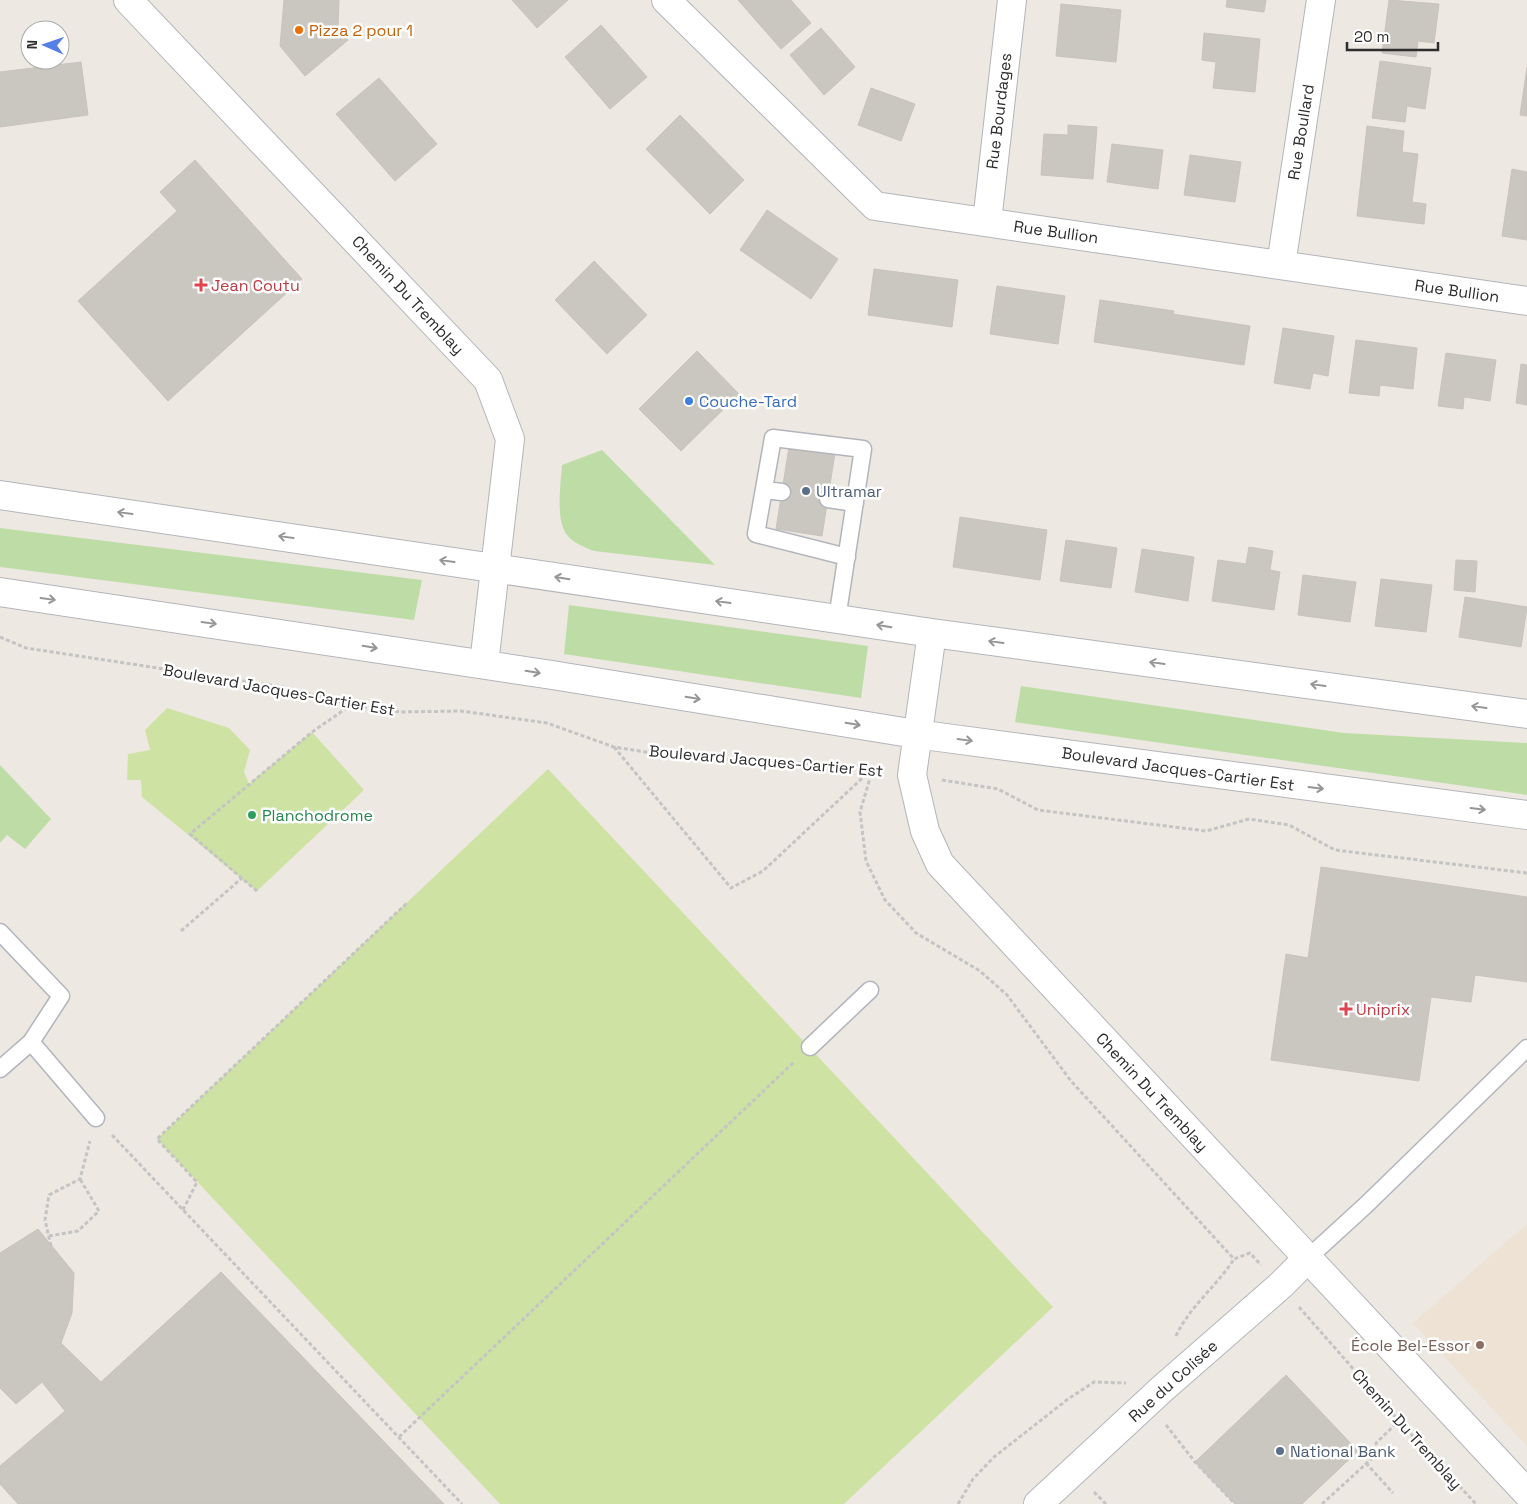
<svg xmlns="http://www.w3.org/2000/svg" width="1527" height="1504" viewBox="0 0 1527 1504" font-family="'Space Grotesk',sans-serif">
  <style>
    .education { fill: #ede2d4 }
    .green { fill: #bedda6 }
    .pitch { fill: #cee3a3 }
    .building { fill: #cac6c0; stroke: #c9c3bc }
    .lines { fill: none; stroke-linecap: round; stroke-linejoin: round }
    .lane-casing { stroke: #b3b5bc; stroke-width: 19 }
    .street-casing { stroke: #b3b5bc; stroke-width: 30 }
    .secondary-casing { stroke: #b3b5bc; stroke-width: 30 }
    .path { stroke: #c4c4c4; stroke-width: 3; stroke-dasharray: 4 2.5; stroke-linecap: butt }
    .lane { stroke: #fff; stroke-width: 16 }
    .street { stroke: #fff; stroke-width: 28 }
    .secondary { stroke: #fff; stroke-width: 28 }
    .oneway { stroke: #969696 }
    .food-dot { fill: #e8710a; stroke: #fff; stroke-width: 2 }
    .health-dot { fill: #e0444e; stroke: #fff; stroke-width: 2 }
    .shop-dot { fill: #3f7fe0; stroke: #fff; stroke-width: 2 }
    .service-dot { fill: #5c6f8a; stroke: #fff; stroke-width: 2 }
    .leisure-dot { fill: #2e9e5b; stroke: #fff; stroke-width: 2 }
    .education-dot { fill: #8d6e63; stroke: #fff; stroke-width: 2 }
    .labels { text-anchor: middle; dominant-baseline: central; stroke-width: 5; stroke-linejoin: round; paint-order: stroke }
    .food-label { font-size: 16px; fill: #c56008; stroke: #fff; text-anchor: start }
    .street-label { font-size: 16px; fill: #2e2e2e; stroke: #fff }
    .health-label { font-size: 16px; fill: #be3a42; stroke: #fff; text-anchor: start }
    .shop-label { font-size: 16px; fill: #366cbe; stroke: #fff; text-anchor: start }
    .service-label { font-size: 16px; fill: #4e5e75; stroke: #fff; text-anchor: start }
    .leisure-label { font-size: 16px; fill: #27864d; stroke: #fff; text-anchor: start }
    .education-label { font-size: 16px; fill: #785e54; stroke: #fff; text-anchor: end }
  </style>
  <rect width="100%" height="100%" fill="#ede8e2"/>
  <path class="education" d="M1527,1224v222l-114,-123z"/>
  <path class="green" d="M602,450l113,115 -121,-14c-10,-4 -21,-8 -27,-16 -12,-15 -6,-52 -5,-70z
    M0,528l422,52 -8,40 -414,-53z
    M569,605l299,41 -7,52 -297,-44z
    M1021,686l323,47 183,10v52l-512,-73z
    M0,765l51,54 -26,30 -18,-14 -7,8z"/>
  <path class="pitch" d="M167,708l62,20 21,22 -6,22 5,12 63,-52 52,58 -107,101 -115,-94 -1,-17h-14l1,-26 22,-4 -5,-20z
    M548,769l505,538 -209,197h-344l-343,-365z"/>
  <path class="building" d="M284,0h55l-1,28 10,12 -43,36 -25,-30z
    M512,0h56l-31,28z
    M738,0h53l20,23 -30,26z
    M1227,0h39l-2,12 -38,-5z
    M1389,0l50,4 -5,39 -16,-2 -2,16 -34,-4z
    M1061,4l60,6 -5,52 -60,-6z
    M601,25l46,52 -37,32 -45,-52z
    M821,28l34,39 -31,28 -34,-40z
    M1204,33l56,6 -5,53 -42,-4 3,-26 -14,-2z
    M1380,61l51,7 -6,41 -18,-3 -2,16 -33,-4z
    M81,62l7,53 -88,12v-55z
    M1527,67v49l-7,-1z
    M379,78l58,66 -42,37 -59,-67z
    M871,88l44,16 -14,37 -43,-16z
    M680,115l64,65 -34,34 -64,-65z
    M1068,125l29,2 -4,52 -52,-4 3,-41 24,1z
    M1367,126l37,5 -2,21 16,2 -6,48 14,2 -2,20 -67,-8z
    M1112,144l51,6 -5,39 -51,-7z
    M1190,155l51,7 -6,40 -51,-7z
    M195,160l107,119 -134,122 -90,-100 99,-90 -17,-19z
    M1512,169l15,3v68l-25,-4z
    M767,210l71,49 -27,40 -71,-49z
    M594,261l53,54 -40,39 -52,-54z
    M874,269l84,11 -6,47 -84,-12z
    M997,286l68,10 -7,48 -68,-10z
    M1100,300l74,11 -1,3 77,12 -6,39 -150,-23z
    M1283,328l51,8 -6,40 -15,-3 -3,16 -36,-6z
    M1356,340l61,8 -4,41 -33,-4 -1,11 -30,-3z
    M697,351l42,43 -58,57 -42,-42z
    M1446,353l50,7 -6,41 -26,-4 -1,12 -25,-3z
    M1521,364l6,1v40l-11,-2z
    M789,447l46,6 -13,83 -46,-7z
    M960,517l87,13 -7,50 -87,-13z
    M1066,540l51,8 -6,40 -51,-7z
    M1249,547l24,4 -3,19 10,2 -6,38 -62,-9 6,-41 28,4z
    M1142,549l52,8 -6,44 -53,-9z
    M1456,560l21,1 -2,31 -21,-2z
    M1303,575l53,7 -6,40 -52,-7z
    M1381,579l51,6 -6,47 -51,-6z
    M1465,597l62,10 -6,40 -62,-10z
    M1321,867l206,30v85l-52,-7 -4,27 -40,-5 -12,84 -148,-21 15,-106 22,4z
    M38,1229l36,44 -2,40 -11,30 40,39 120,-110 223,232h-426l-18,-20v-18l65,-55 -23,-29 -26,22 -16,-16v-135z
    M1286,1375l72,76 -56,53h-67l-40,-42z"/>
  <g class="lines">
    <g class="lane-casing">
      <path id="lane" d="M764,490l18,2
        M828,499l27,4
        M837,619l26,-170 -90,-11 -17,96 91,23
        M0,932l61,64 -30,46 65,76
        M810,1047l60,-57
        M0,1069l31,-27
        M1308,1258l59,-54 160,-156"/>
    </g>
    <g class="street-casing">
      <path id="street" d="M666,0l209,206 652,95
        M987,222l25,-222
        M1281,265l40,-265
        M1038,1504l124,-115 119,-104 27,-27"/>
    </g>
    <g class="secondary-casing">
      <path id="secondary" d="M128,0l360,380 22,59 -26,225
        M0,495l932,138 595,81
        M0,592l552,83 364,59 611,81
        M932,633l-20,142 13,56 15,33 587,629"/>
    </g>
    <path class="path" d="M0,637l26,11 257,39 68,18 49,7 61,-1 86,12 67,24 63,10 183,9 25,4
      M614,747l117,141 32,-17 110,-103
      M873,768l-13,44 6,49 19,39 31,33 64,38 27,24 64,86 163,178 16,-6 11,12
      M942,780l56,9 40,21 168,21 43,-12 40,6 46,25 192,23
      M257,891l-67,-57 122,-102 39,-27
      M181,931l61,-53
      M112,1135l350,369
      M183,1210l14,-28 -40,-43 251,-237
      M49,1236l29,-5 21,-20 -19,-32
      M51,1246l-6,-26 4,-25 31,-16 10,-38
      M1299,1307l100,114 77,83
      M1176,1336c13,-29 41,-50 58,-77
      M1166,1425l29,37 40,42
      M399,1437l395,-375
      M1366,1463l27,30
      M1094,1492l12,12
      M958,1504l15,-25 21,-22 74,-58 26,-17 32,1
      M1322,1504l57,-52 -3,-9 23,-22"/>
    <use href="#lane" class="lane"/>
    <use href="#street" class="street"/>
    <use href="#secondary" class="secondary"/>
  </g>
  <defs><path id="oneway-shaft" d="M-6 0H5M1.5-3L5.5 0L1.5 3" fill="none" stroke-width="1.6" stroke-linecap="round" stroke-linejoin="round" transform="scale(1.25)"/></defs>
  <g class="oneway">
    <use href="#oneway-shaft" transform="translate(125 513) rotate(-172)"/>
    <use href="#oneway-shaft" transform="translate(286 537) rotate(-172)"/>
    <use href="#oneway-shaft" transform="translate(447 561) rotate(-172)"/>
    <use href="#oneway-shaft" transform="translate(562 578) rotate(-171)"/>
    <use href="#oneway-shaft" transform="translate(48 599) rotate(8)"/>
    <use href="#oneway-shaft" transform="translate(723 602) rotate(-172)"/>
    <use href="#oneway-shaft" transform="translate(209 623) rotate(8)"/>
    <use href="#oneway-shaft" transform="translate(884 626) rotate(-171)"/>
    <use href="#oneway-shaft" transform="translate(996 642) rotate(-172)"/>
    <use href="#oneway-shaft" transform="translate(370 647) rotate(9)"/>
    <use href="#oneway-shaft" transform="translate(1157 663) rotate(-172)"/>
    <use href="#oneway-shaft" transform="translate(533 672) rotate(9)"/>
    <use href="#oneway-shaft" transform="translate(1318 685) rotate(-172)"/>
    <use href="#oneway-shaft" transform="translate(693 698) rotate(9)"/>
    <use href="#oneway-shaft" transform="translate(1479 707) rotate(-172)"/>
    <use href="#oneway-shaft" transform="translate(853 724) rotate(9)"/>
    <use href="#oneway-shaft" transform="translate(965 740) rotate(8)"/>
    <use href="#oneway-shaft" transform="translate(1316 788) rotate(7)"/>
    <use href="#oneway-shaft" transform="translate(1478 809) rotate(7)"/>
  </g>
  <circle class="food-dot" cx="299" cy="30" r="5"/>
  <g class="health-dot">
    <path d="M198.5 277.5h5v5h5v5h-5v5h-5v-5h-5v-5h5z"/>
    <path d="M1343.5 1001.5h5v5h5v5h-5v5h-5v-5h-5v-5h5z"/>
  </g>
  <circle class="shop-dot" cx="689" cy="401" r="5"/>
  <g class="service-dot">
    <circle cx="806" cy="491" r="5"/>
    <circle cx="1280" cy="1451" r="5"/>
  </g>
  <circle class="leisure-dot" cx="252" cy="815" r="5"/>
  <circle class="education-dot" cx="1480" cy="1345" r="5"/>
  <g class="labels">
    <g class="food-label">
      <text x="309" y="30">Pizza 2 pour 1</text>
    </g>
    <g class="street-label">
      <text transform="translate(999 111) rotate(-83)">Rue Bourdages</text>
      <text transform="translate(1301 132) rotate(-81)">Rue Boullard</text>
      <text transform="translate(1056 232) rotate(8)">Rue Bullion</text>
      <text transform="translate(1457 291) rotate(8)">Rue Bullion</text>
      <text transform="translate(408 295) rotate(47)">Chemin Du Tremblay</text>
      <text transform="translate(279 690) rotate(10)">Boulevard Jacques-Cartier Est</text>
      <text transform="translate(766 761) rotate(5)">Boulevard Jacques-Cartier Est</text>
      <text transform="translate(1178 769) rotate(8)">Boulevard Jacques-Cartier Est</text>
      <text transform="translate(1152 1092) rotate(47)">Chemin Du Tremblay</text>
      <text transform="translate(1173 1381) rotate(-42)">Rue du Colisée</text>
      <text transform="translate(1407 1429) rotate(48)">Chemin Du Tremblay</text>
    </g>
    <g class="health-label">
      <text x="211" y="285">Jean Coutu</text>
      <text x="1356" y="1009">Uniprix</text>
    </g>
    <g class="shop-label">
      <text x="699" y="401">Couche-Tard</text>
    </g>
    <g class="service-label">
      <text x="816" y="491">Ultramar</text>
      <text x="1290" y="1451">National Bank</text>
    </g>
    <g class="leisure-label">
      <text x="262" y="815">Planchodrome</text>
    </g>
    <g class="education-label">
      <text x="1470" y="1345">École Bel-Essor</text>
    </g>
  </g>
  <g transform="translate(45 45) rotate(272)"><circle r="24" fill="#ffffff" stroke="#ababab"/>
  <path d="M0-4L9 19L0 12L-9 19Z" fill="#567ee7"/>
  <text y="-8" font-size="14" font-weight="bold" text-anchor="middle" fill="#2e2e2e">N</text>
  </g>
  <path d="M1347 42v8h91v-8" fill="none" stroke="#2e2e2e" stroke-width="2.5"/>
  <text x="1354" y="42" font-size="15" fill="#2e2e2e" stroke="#ffffff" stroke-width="4" paint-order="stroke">20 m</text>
</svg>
